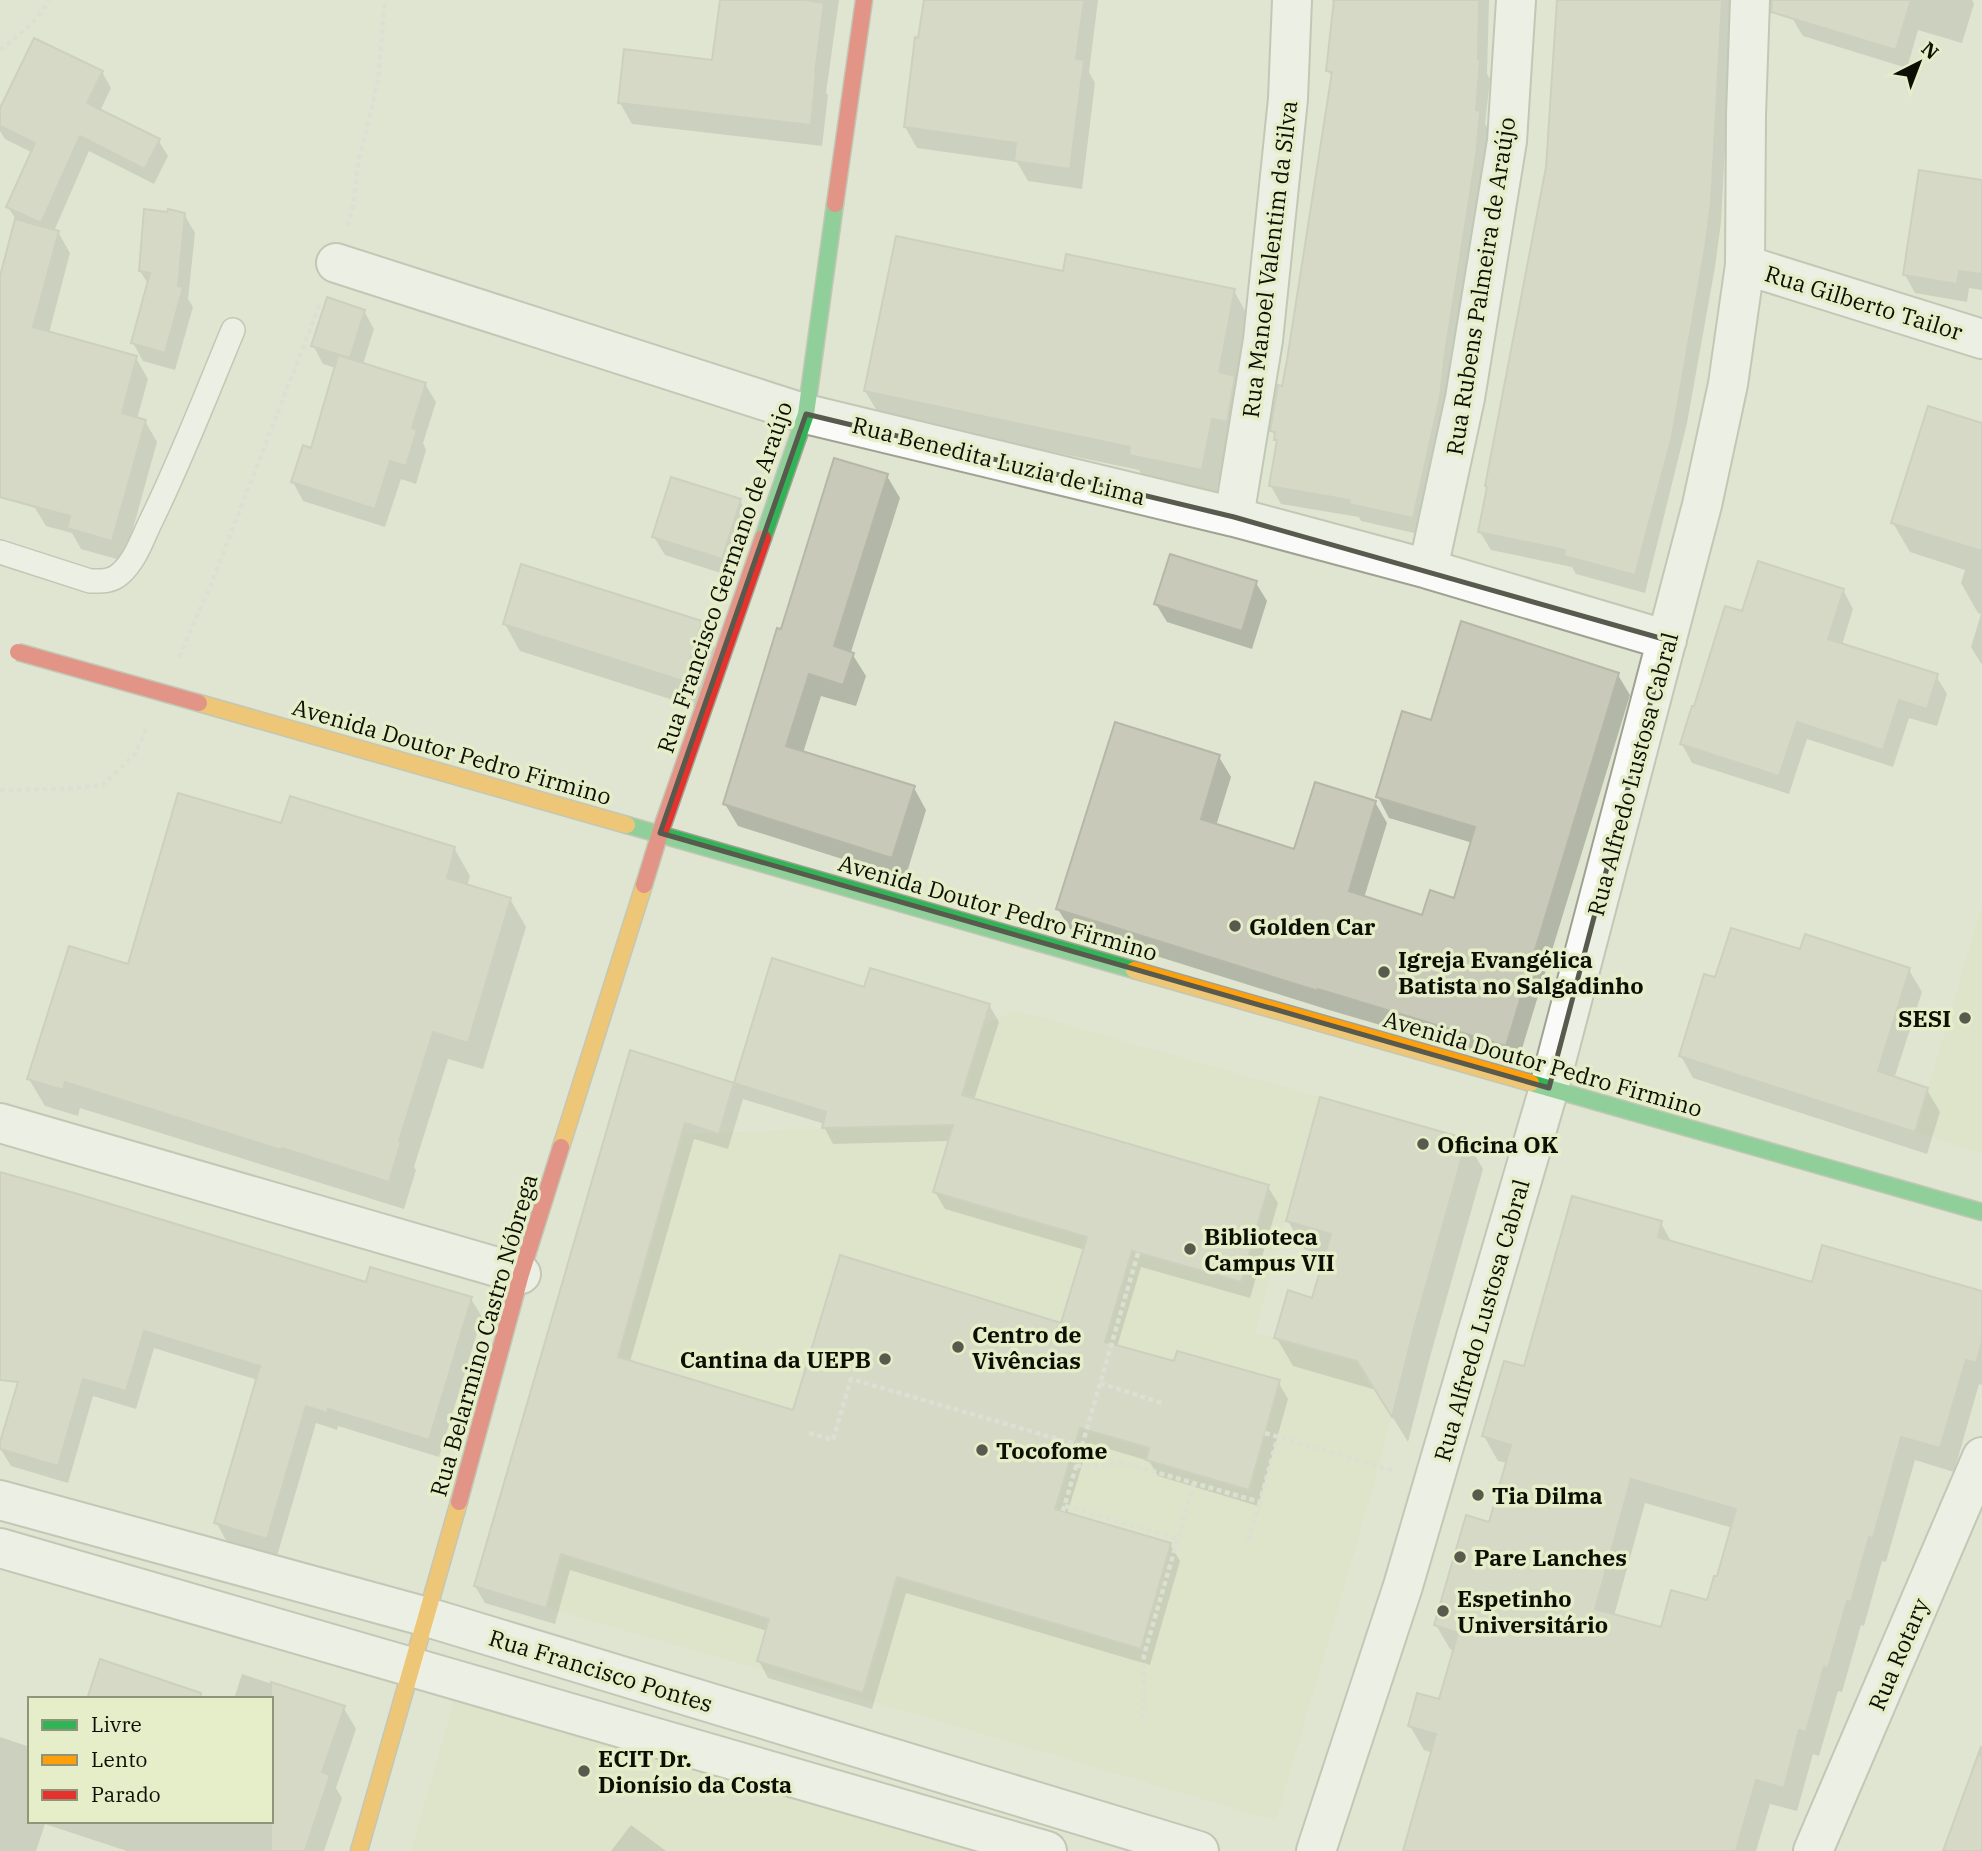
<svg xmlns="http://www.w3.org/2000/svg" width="1982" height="1851" viewBox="0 0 1982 1851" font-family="'IBM Plex Serif',serif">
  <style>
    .built { fill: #dce2c2 }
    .shadow { fill: #0003; fill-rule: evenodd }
    .building { fill: #c8c9b9; stroke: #b7b7a8; stroke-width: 2; fill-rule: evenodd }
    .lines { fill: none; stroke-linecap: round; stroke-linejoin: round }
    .lane-casing { stroke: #9fa293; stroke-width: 26 }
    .street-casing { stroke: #9fa293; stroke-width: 42 }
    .fast-casing { stroke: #9fa293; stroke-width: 19 }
    .slow-casing { stroke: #9fa293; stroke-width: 19 }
    .jam-casing { stroke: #9fa293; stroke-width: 19 }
    .path { stroke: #d8d9d4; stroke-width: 4.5; stroke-dasharray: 5 3.5; stroke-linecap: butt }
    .lane { stroke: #fafbf8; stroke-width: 23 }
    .street { stroke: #fafbf8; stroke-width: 38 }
    .fast { stroke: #30b455; stroke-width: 16 }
    .slow { stroke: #ff9f0a; stroke-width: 16 }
    .jam { stroke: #e5322d; stroke-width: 16 }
    .jam-bridge-casing { stroke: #9fa293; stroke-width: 19; stroke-linecap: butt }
    .jam-bridge { stroke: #e5322d; stroke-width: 16 }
    .marked { fill: none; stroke: #575a4c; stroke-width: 5; stroke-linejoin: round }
    .poi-dot { fill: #575a4c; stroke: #e5edc9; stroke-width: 2.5 }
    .labels { text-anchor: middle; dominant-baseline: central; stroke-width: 7; stroke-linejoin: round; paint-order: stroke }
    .street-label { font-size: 23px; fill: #0d0f04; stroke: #e5edc9 }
    .poi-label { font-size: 23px; font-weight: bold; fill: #0d0f04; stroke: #e5edc9; text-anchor: start }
  </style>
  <rect width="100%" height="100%" fill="#e0e5d1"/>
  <path class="built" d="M1982,904v249l-67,-21z
    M1016,1010l304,87 -65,235 102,29 39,37 -23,90 -97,333 -405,-120 -325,-93 134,-474 273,-10 30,-99z
    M457,1690l555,161h-601z"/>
  <path class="shadow" d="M722,0h117l-13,93 2,2 -6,51 -190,-22 -12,-21 93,-41z
    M926,0h172l-9,72 6,11 -13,106 -54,-8 -11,-19 -100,-14 -12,-21z
    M1332,0h157l-2,74 3,5 -5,45 4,6 -4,43 -62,362 -62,-14 -2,-4 -78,-13 -10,-18 7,-43 -6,-12 12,-43 49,-309 -5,-9 7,-63z
    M1557,0h176l-12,222 -6,45 -28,156 -42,170 -69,-19 -4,-7 -81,-17 -11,-18 68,-365z
    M1798,0h174l2,4 -12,39 -44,-13 -11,38 -104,-32 -11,-18z
    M102,72l9,16 -11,23 58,29 10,16 -14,28 -65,-33 -35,80 4,1 12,21 -21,80 87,25 12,21 -11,40 8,2 12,21 -33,119 -43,-12 -9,-16 -26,-7 -11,-18 -35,-10v-215l17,-62 -9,-14 25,-54 -28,-14 -5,-8v-18z
    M1982,182v108l-13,-2 -2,14 -52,-9 -10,-18z
    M184,214l11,19 -7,66 5,8 -18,63 -32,-9 -10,-18 16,-58 -9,-14z
    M1065,273l169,18 14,25 -12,64 12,22 -7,45 -15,-3 -10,51 -71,-15 -6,-10 -259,-54 -15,-25z
    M364,311l10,18 -11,35 62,20 11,18 -13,41 3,7 -10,34 -15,-5 -16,48 -82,-26 -10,-19 19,-32 24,-82 -13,-4 -10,-19z
    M1982,425v240l-11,-18 10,-33 -3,-1 -17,-30 4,-13 -55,-18 -17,-29z
    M887,476l13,22 -49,154 15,24 -10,30 -35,-10 -18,57 111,35 12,22 -21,69 -167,-53 -13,-22 57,-173z
    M740,501l11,18 -18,58 -68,-22 -11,-18z
    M1256,583l11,18 -15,48 -85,-27 -11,-18z
    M1843,590l10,19 -11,36 94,31 11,18 -10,32 -28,-8 -16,49 -86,-28 -18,55 -97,-31 -10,-19 61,-131z
    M701,623l15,27 -18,58 -178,-57 -15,-27z
    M1618,675l12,20 -113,370 -188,-55 -259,-81 -12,-20 161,-152 12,20 -15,49 79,25 80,-49 12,21 -23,75 60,19 32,-17 17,-57 -84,-25 -11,-21 54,-75z
    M282,825l172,23 16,28 -3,10 43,13 16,28 -43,142 -35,-10 -34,108 2,3 -12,39 -324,-101 -2,8 -33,-10 -16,-27 100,-112z
    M1801,951l108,19 13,22 -28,87 33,11 13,22 -13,42 -234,-76 -12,-22 35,-77z
    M774,960l91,29 124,16 10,17 -25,78 294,87 10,16 -28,95 -109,-31 -24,80 58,16 103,19 10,17 -30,107 -100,-30 -9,-15 -60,-18 -22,71 103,30 10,17 -30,104 -244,-72 -34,116 -104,-31 -9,-17 8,-30 -197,-61 -15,54 -70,-21 -10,-17 156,-533 104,32zM743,1099l82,25 -1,3 9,17 117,-3 -15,51 10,17 140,41 -23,75 -268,88 -164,-51 64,-223 34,10z
    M1466,1140l17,29 -53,188 -22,85 -32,-52 -83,-24 -17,-29 38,-36 12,-45 -22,-7 -16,-28z
    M0,1174l367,110 104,15 11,18 -43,140 -101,-31 -1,4 -21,-7 -39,133 -51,-16 -10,-18 42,-142 -104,-32 -18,61 -43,-13 -25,87 -57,-17 -11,-18 22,-74 -22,-6z
    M1661,1223l11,20 141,41 169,9v92l-3,-1 -25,88 -39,-12 -29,102 -4,-1 -18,65 -3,-1 -19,67 -4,-1 -19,65 -6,-2 -16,57 -27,-7 -14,47h-351l28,-98 -9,-3 -14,-24 31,-25 13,-50 -4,-2 -14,-24 54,-101 17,-61 -9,-2 -14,-25 41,-68zM1645,1503l88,25 -15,51 -10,23 -46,28 -48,-14z
    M242,1674l101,33 13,22 -20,59 6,10 -18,53h-197l-82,-27 -9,27h-36v-114l30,10v74h241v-122h-37z
    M1980,1746h2v105h-37z
    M631,1825l35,26h-55z"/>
  <path class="building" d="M720,0h85l19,3 -9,69h1l-5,53 -193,-22 6,-54 88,11z
    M924,0h160l-8,59 8,1 -14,109 -56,-8 2,-18 -112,-16 11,-90 3,1z
    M1334,0h145l-1,59h2l-4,51 4,1 -4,44 -32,205 -4,37 -27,121 -64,-14 1,-4 -81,-14 8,-46h-3l1,-8 -5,-1 8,-46 4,1 5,-26 45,-288 -6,-1z
    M1557,0h165l-11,203 -6,45 -33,188 -37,139 -71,-19 1,-6 -87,-18 9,-45 -2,-1 61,-319z
    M1772,0h139l-15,50 -125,-38z
    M34,38l69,33 -16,32 73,36 -15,30 -65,-33 -39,87 -35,-16 29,-64 -35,-17v-18z
    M1919,170l63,10v94l-23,-3 -2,13 -54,-9z
    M144,209l23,3 1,-3 17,4 -7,73 5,1 -18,66 -34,-10 19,-70 -11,-2z
    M15,219l44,12 -26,96 104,29 -15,57 24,7 -34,121 -45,-13 3,-12 -70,-19v-221z
    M896,236l167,35 3,-17 169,35 -16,83 16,4 -8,46 -15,-3 -10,51 -73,-15 1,-8 -266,-56z
    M327,297l38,13 -15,48 -39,-12z
    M338,355l88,28 -14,45 5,2 -11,36 -16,-5 -15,48 -84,-27 12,-37 8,3z
    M1928,406l54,17v128l-91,-28z
    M834,458l54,16 -54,172 20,7 -11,32 -34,-11 -23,72 129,40 -23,72 -169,-54 54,-176 4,1z
    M671,477l70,22 -19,60 -70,-22z
    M1170,554l87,27 -15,50 -88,-27z
    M1758,561l86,28 -16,50 110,35 -11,35 -28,-9 -16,50 -86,-28 -18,54 -99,-32 12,-38h2l31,-100 17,5z
    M521,564l181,57 -19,60 -180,-57z
    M1461,621l158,52 -113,373 -188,-57v2l-262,-82 59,-187 105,33 -19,64 93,30 21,-67 61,19 -27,90 73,24 8,-25 24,8 21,-71 -99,-30 26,-86 29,9z
    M178,793l103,30 9,-27 165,51 -8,31 64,20 -43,145 -35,-11 -34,109 2,1 -12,40 -107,-34 -1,2 -216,-68 -2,8 -36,-11 42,-133 59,18z
    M1731,928l69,21 5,-15 105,34 -32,103 50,17 -13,44 -236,-76 25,-82 11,3z
    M772,958l92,29 6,-19 120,36 -28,91 307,90 -28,97 -109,-31 -27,91 69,19 3,-10 103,29 -31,110 -103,-30 3,-12 -69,-20 -25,81 116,34 -30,106 -244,-72 -34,116 -106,-32 12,-42 -208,-65 -15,54 -72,-22 156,-536 104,33zM734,1083l92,29 -4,16 131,-3 -20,67 154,45 -26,86 -221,-68 -47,155 -175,-53 67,-234 34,11z
    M1320,1097l147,42 -53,189 -22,89 -35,-56 -83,-23 14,-48 24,8 19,-64 -45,-13z
    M0,1172l78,22 288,88 4,-15 102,30 -43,143 -101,-31 -1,4 -21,-7 -39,133 -53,-16 46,-157 -116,-35 -18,60 -43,-12 -25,87 -58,-17v-7l18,-60 -18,-2z
    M1572,1196l90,25 -4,16 154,45 10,-37 160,46v51l-6,21 -10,-3 -26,88 -39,-11 -28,101 -4,-1 -18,65 -4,-1 -19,67 -4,-1 -18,65 -7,-2 -15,58 -28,-8 -20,71h-333l33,-117 -28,-8 9,-33 22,6 19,-66 -24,-8 32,-110 23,7 22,-77 -29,-9 22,-75 20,5zM1631,1479l105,30 -19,67h-3l-7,24 -36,-10 -10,37 -66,-18z
    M100,1659l101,34 -1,6h-113z
    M271,1682l74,24 -23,66 8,3 -25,76h-34z
    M1978,1755l4,1v95h-39z"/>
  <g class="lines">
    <g class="lane-casing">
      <path id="lane" d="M0,552l90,29c11,0 21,1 30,-7 15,-13 22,-34 30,-51 31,-63 56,-128 83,-193"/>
    </g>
    <g class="street-casing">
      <path id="street" d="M336,263l470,151 428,103 194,52 239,71
        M1745,265l237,74
        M1234,517l29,-177 25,-241 4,-99
        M1428,569l37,-171 42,-257 9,-141
        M0,1123l521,151
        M0,1500l427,117 772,234
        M0,1548l1047,303
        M1316,1851l87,-265 146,-498 153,-583 26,-121 17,-119 1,-150 4,-115
        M1813,1851l169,-394"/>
    </g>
    <g class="fast-casing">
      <path id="fast" d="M763,538l43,-124 29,-210
        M627,825l507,145
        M1531,1083l451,129"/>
    </g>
    <g class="slow-casing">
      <path id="slow" d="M199,703l428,122
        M1134,970l397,113
        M561,1147l83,-262
        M359,1851l100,-349"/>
    </g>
    <g class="jam-casing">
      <path id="jam" d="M835,204l29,-204
        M644,885l16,-52 103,-295
        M459,1502l62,-228 40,-127"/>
    </g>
    <path class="path" d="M0,50l32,-26 18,-24
      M347,226l6,-20 5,-42 20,-83 7,-81
      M179,657l31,-70 111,-286
      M0,790l65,-1 38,-4 32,-31 12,-26
      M1100,1383l62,20
      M809,1433l24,7 18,-61 231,67
      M1265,1433l130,38
      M1076,1466l48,-3 136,39 18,-66
      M1065,1506l113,33
      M1063,1511l75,-258
      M1248,1541l12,-39
      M1143,1719l1,-64 50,-172"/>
    <use href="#lane" class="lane"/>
    <use href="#street" class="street"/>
    <use href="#fast" class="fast"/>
    <use href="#slow" class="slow"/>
    <use href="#jam" class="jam"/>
    <g class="jam-bridge-casing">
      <path id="jam-bridge" d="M18,652l181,51"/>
    </g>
    <use href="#jam-bridge" class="jam-bridge"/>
  </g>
  <path d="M0 0H1982V1851H0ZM806,414l428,103 433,123 -118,448 -889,-255z" fill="#e0e5d1" fill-opacity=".55" fill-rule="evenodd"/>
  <path class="marked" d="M806,414l428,103 433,123 -118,448 -889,-255z"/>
  <g class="poi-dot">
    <circle cx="1235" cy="926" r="7"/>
    <circle cx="1384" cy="972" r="7"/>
    <circle cx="1965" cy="1018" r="7"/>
    <circle cx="1423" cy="1144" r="7"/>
    <circle cx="1190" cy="1249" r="7"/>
    <circle cx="958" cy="1347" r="7"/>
    <circle cx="885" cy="1359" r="7"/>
    <circle cx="982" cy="1450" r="7"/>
    <circle cx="1478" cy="1495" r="7"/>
    <circle cx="1460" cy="1557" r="7"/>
    <circle cx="1443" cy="1611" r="7"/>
    <circle cx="584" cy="1771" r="7"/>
  </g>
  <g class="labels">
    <g class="street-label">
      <text transform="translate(1269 259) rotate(-83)">Rua Manoel Valentim da Silva</text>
      <text transform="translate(1480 286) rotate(-81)">Rua Rubens Palmeira de Araújo</text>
      <text transform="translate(1864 302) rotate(17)">Rua Gilberto Tailor</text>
      <text transform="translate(999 460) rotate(14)">Rua Benedita Luzia de Lima</text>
      <text transform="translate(724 577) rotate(-71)">Rua Francisco Germano de Araújo</text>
      <text transform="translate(452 751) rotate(16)">Avenida Doutor Pedro Firmino</text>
      <text transform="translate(1632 774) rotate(-75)">Rua Alfredo Lustosa Cabral</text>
      <text transform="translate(998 907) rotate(16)">Avenida Doutor Pedro Firmino</text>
      <text transform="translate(1543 1063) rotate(16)">Avenida Doutor Pedro Firmino</text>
      <text transform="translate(1481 1320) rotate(-74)">Rua Alfredo Lustosa Cabral</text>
      <text transform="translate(483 1335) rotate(-74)">Rua Belarmino Castro Nóbrega</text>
      <text transform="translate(1898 1654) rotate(-67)">Rua Rotary</text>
      <text transform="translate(601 1670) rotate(17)">Rua Francisco Pontes</text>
    </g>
    <g class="poi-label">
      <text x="1249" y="926">Golden Car</text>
      <text x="1398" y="959">Igreja Evangélica<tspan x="1398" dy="26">Batista no Salgadinho</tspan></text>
      <text x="1951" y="1018" text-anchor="end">SESI</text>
      <text x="1437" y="1144">Oficina OK</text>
      <text x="1204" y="1236">Biblioteca<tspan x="1204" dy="26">Campus VII</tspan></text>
      <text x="972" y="1334">Centro de<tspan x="972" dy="26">Vivências</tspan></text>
      <text x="871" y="1359" text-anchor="end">Cantina da UEPB</text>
      <text x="996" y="1450">Tocofome</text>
      <text x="1492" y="1495">Tia Dilma</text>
      <text x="1474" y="1557">Pare Lanches</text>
      <text x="1457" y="1598">Espetinho<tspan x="1457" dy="26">Universitário</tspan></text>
      <text x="598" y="1758">ECIT Dr.<tspan x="598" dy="26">Dionísio da Costa</tspan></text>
    </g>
  </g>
  <rect x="28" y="1697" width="245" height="126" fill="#e5edc9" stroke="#8f947a" stroke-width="2"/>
  <rect x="42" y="1720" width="35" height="10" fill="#30b455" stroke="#8f947a" stroke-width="2"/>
  <text x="91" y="1732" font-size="21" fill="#0d0f04">Livre</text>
  <rect x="42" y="1755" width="35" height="10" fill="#ff9f0a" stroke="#8f947a" stroke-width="2"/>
  <text x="91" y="1767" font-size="21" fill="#0d0f04">Lento</text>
  <rect x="42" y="1790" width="35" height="10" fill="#e5322d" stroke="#8f947a" stroke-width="2"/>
  <text x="91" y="1802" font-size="21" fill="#0d0f04">Parado</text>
  <g transform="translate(1919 63) rotate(42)" stroke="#e5edc9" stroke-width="5" paint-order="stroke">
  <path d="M0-5L12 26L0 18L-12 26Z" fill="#0d0f04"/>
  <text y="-10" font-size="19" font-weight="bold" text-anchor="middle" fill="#0d0f04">N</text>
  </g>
</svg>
